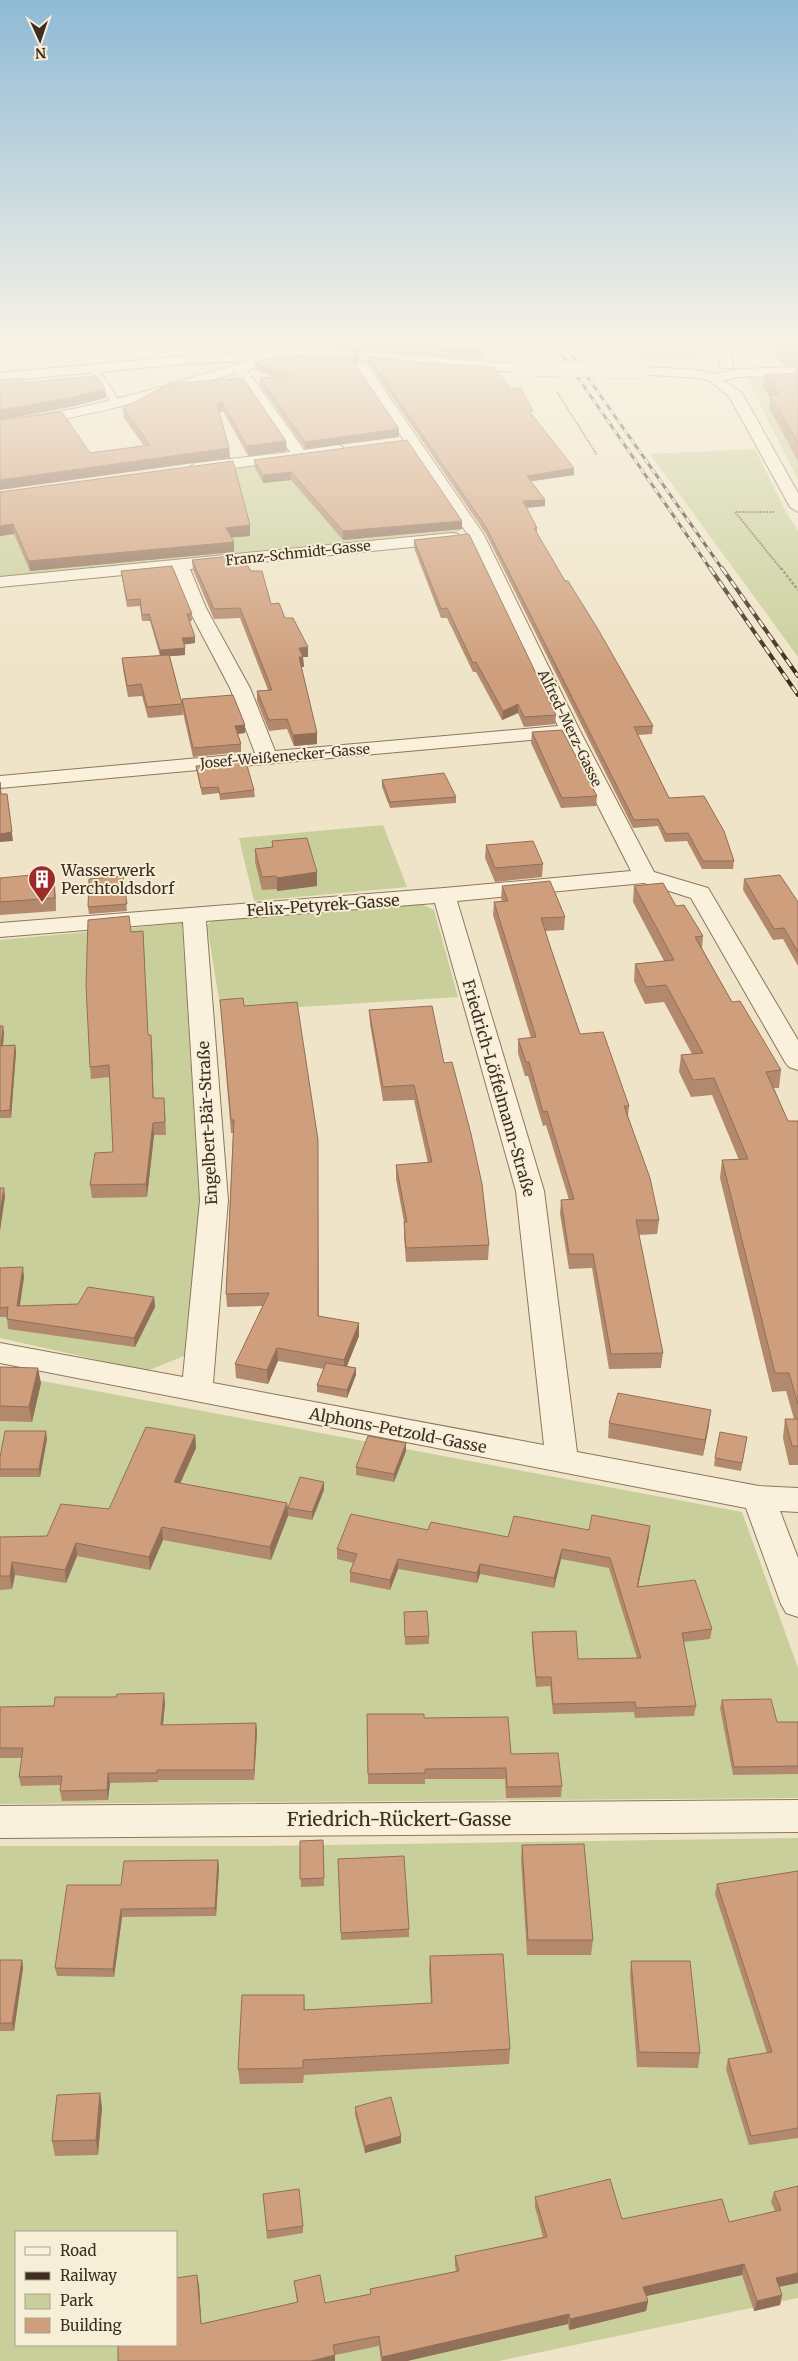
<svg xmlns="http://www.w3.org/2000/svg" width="798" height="2361" viewBox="0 0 798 2361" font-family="Merriweather,serif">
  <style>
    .farmland { fill: #e6deb5 }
    .green { fill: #c9cf9b; fill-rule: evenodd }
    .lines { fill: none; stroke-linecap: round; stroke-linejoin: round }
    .service-casing { stroke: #8d765c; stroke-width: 2 }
    .minor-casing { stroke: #8d765c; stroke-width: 2 }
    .tertiary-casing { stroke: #8d765c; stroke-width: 2 }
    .path-far1 { stroke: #8d765c; stroke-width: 2; stroke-dasharray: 2 1; stroke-linecap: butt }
    .path { stroke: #8d765c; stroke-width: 2.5; stroke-dasharray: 2.5 2; stroke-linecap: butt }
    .service { fill: #faf1dc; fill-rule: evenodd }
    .minor { fill: #faf1dc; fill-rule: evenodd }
    .tertiary { fill: #faf1dc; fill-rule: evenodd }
    .rail-far1-casing { stroke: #3d2e20; stroke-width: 3 }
    .rail-casing { stroke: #3d2e20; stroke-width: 4 }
    .rail-far1 { stroke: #f7eed8; stroke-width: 2; stroke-dasharray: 6; stroke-linecap: butt }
    .rail { stroke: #f7eed8; stroke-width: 2.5; stroke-dasharray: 8; stroke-linecap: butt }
    .tertiary-bridge-casing { stroke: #8d765c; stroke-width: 16; stroke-linecap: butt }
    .tertiary-bridge { stroke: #faf1dc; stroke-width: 15 }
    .wall { fill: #b2896c }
    .shaded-wall { fill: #916f58 }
    .building { fill: #cf9f7d; stroke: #916f58 }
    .labels { text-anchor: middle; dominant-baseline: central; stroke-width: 4; stroke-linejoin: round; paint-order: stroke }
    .far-street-label { font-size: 14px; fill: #3d2e20; stroke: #f7eed8 }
    .poi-label { font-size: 16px; fill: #3d2e20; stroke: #f7eed8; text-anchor: start }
    .street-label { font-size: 16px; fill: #3d2e20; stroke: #f7eed8 }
    .near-street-label { font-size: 19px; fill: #3d2e20; stroke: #f7eed8 }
  </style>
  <rect width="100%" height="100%" fill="#f0e4c8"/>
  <path class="farmland" d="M173,340h97l1,12 -100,4z"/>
  <path class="green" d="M419,340h100l5,7 -5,1 3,8 -95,2z
    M624,340h75l4,10 -4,8 -60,2z
    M798,377v103l-50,-99 4,-2z
    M411,448l51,81 -6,4 -456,45v-80l281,-38z
    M755,449l31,63 12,19v126l-148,-203z
    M383,825l24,62 -153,14 -15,-63z
    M419,903l15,7 24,87 -237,15 -14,-87 7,-5z
    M182,923l18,288 -11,143 -42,17 -147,-33v-398z
    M0,1373l742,139 56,156v130l-798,6z
    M798,1838v460l-299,63h-499v-515h262zM16,2232h160v113h-160z"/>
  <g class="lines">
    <g class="service-casing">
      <path id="service" d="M0,344l7,3 -3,11 -4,3z
        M91,367h6l25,38 -2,2h-6l-24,-38z"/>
    </g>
    <g class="minor-casing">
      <path id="minor" d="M283,340h14l-2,16 -48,14 57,80 35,-5 8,5 -3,3 -148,20 -5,-2 -3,-3 8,-5 94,-11 -54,-79c-78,23 -155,48 -236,55v-8c97,-9 190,-43 283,-69z
        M710,340h14l1,7 6,5 2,13 -2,3h-10l-4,-14 -6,-5z
        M361,362l5,1 118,172 96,196 74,141 54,16 90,152v30l-9,-3 -4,-5 -94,-164 -47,-15 -187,18 87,290 33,261 182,34 39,2v24l-18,-1 18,47v59l-12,-4 -5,-9 -35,-96 -746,-145v-20l183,34 17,-177 -17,-278 -183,15v-14l444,-35 187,-17 -68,-134 -563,51v-12l255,-23 -25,-65 -42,-80 -14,-38 -174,17v-10l452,-44 6,1 2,4 -2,4 -6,1 -262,26 16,39 44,80 25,63 283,-25 -90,-191 -114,-169zM435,903l81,288 28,254 -331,-62 15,-183 -22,-279z
        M712,373l30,20 56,100v19l-8,-5 -61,-111 -24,-19z
        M798,1800v32l-798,6v-32z"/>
    </g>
    <g class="tertiary-casing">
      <path id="tertiary" d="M316,351c67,0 134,9 201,13l7,4 -7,4 -91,-5 -68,-8h-42l-120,4 -196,18v-8l196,-18z
        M642,367l56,3 18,4 22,-5 60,-2v8l-60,2 -22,5 -18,-4 -61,-4 -2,-3 2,-3z"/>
    </g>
    <path class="path-far1" d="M741,341h26
      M574,342h5l5,4
      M557,392l40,63
      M774,512h-39l47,58"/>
    <path class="path" d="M781,568l17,22"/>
    <use href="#service" class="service"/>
    <use href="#minor" class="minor"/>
    <use href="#tertiary" class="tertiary"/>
    <g class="rail-far1-casing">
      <path id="rail-far1" d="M552,340l159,230
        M562,341l161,229"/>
    </g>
    <g class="rail-casing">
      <path id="rail" d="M710,568l88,127
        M722,568l76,108"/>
    </g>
    <use href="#rail-far1" class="rail-far1"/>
    <use href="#rail" class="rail"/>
    <g class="tertiary-bridge-casing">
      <path id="tertiary-bridge" d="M517,368l125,3"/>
    </g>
    <use href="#tertiary-bridge" class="tertiary-bridge"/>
  </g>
  <path class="wall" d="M0,340h7l-1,2h-6z
    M298,340h207v3l-27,1 5,7v9l-117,-9 -68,-1z
    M606,340h65l2,3v4l-65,2z
    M763,340h35v121l-29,-53 1,-11 -7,-9 1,-13 31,-1 1,-8h-11z
    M359,354v7l-4,3 44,73 -94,12 -45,-64v-7l15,-1 -20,-7v-7z
    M368,356l165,60 41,59 -43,6 14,19v6l-19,2 11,20v6l28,47 88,145 -1,8 -14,1 31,63 65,63 -1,8h-31l-15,-28 -22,1 -7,-16 -25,2 -147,-294 -118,-172z
    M243,378l44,73 -39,5 -25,-45 -4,1 10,36 1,10 -140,-5 54,-7 -20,-28 -1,-10z
    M254,460l208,69 -119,11 -52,-60 -28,3 -8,-15z
    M0,492l250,33v11l-19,1 3,15 -204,19 -16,-37 -14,2z
    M414,540l142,175 -1,9 -31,3 -6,-14 -16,7 -26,-48h-3l-26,-54h-6l-27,-70z
    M192,560l79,44 14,14 23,39h-5l1,10h-3l16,66v11l-23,2 -7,-17 -18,2 -12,-30v-10l11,-1 -28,-72 -26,1 -21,-49z
    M121,571l71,43v7h-3l6,16v6l-11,1 1,11 -15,1 12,48 1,11 -35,3 -6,-22 -14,1 -5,-28 -1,-11 38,-2 -10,-35h-8l-2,-15 -13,1z
    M182,699l63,26v8l-7,1 3,10v8l-48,5 -11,-49z
    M532,732l65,64 -1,10 -35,2 -30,-65z
    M196,766l58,24 1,7 -35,3 -1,-7 -17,2 -5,-23z
    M382,780l74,17v6l-66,5 -8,-21z
    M272,841l45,31v14l-40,5v-2l-15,1 -7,-28v-13l17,-2z
    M486,845l57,19 -1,13 -47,5 -10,-24z
    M123,876l4,35 -38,3 -1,-7z
    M0,878l55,8 1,25 -56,4z
    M744,879l54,23v64l-15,-27 -10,1 -30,-50z
    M502,886l63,31 -1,13 -19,1 6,18 29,85 49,72 -1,10 31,104 -2,14 -18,1 24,118 -2,15 -52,1 -17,-101 -23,1 -9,-55 1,-14h8l-23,-75 -3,1 -15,-50h-3l-7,-23v-14l13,-1 -38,-123 1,-13 8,-1 -1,-2z
    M634,886l42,20 27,30 -1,12 30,54 49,68 -2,18h-5l14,33h10v344h-9l-6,-27 2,-19h9l-8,-28 -14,1 -52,-214 2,-18h17l-27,-65 -21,2 -12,-25 2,-17 11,-1 -28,-52 -19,2 -11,-23 1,-17 29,-3 -31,-59z
    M143,931l5,104 4,12 1,51 12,12 1,25h-12l-7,62 -55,1 -2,-13 23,-33 -3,-75 -19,2 -1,-12 41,-135z
    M244,1006l74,146 1,164 40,20 -12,30 9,2v7l-9,23 -30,-6v-7l7,-16 -46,-8 -10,23 -32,-6 -1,-14 28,-58 -36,1 -1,-13 7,-161h-2l-10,-121z
    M369,1010l75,53 45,182 -1,15 -82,2 -2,-25v-15l-8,-43v-14l32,-2 -14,-63 -31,1 -13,-77z
    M0,1026l4,7 -1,13 12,-1 1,7 -5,66h-11z
    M0,1268l24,9 -4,29 58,-2 76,-7 1,10 -20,40 -127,-18 -1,-12h-7z
    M0,1367l41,16 -9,39 -32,-1z
    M609,1423l100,2 -6,31 -95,-18z
    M195,1435l1,13 -16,35 107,20 1,5 36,-18 -12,30 -24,-4 -17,44 -108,-20 -13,30 -73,-14 -11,27 -51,-8 -3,14 -12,1v-53l47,-1 62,-27z
    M747,1437l-6,34 -27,-5 1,-8z
    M47,1439l-7,38h-40v-20z
    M406,1443v8l-12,31 -38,-7v-8z
    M428,1530l80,7 81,-7 60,6 -11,50 74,43 -2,10 -27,3 13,64 -2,10 -59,2 -1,-6 -81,2 -3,-28 -14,1 -4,-45v-10l46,27 59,-1 -28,-90 -48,-9 -7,29 -74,-14 -3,9 -79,-14 -8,21 -40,-8v-10l3,-9 -16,-4v-10z
    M404,1612l25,24v8l-24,1z
    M722,1700l55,22h21v52l-65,1 -13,-67z
    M165,1703l-2,22 93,-2 1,10 -3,47h-96v2l-48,1 -2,17 -46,1 -2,-10 1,-6 -40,1 -2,-9 3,-19h-22v-51z
    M367,1714l57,4 87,36 51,32 -1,11 -55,1 -1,-19h-80v5h-57z
    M323,1840l1,46 -23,1 -1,-46z
    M522,1845l71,95 -2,15h-64l-6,-95z
    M338,1859l71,70v8l-68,3z
    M218,1860l1,8 -3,48 -94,1 -8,60 -57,-1 -2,-8 66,-83z
    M798,1871v267l-49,7 -23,-76 2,-10 39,-6 -52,-159 2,-10z
    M430,1956l80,93 -1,15 -205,11 -1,8 -63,1 -2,-15 66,-74 1,15 126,-6 -2,-33z
    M0,1960h22l1,8 -9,63h-14z
    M631,1961l69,92 -2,15 -61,-1 -7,-91z
    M100,2093l2,15 -4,47 -43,1 -3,-15z
    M355,2107l46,29v7l-36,10 -10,-38z
    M798,2186l-19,101 3,8 -2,10 -26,6 -12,-36 -96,21 2,5 -2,10 -77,19 -1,-6 -161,37h-26l-2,-15 -44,9v6h-217l81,-76 2,39 96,-22 -3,-21 31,22 45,-9v-5l86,-18 -1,-5v-10l88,-19 -8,-30v-10l87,22 107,3 46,-11 -4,-9 3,-10z
    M263,2194l40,32v7l-36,6z"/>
  <path class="shaded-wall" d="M359,354v7l-7,6v-7z
    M105,389l1,9 -35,9 -71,13v-10z
    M222,402l1,9 -5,2 -1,-9z
    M399,429v8l-94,12v-7z
    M286,441l1,10 -39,5 -1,-10z
    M229,448l1,10 -230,32v-10z
    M574,468v7l-48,7 1,-6z
    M291,472v8l-28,3v-8z
    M545,500v6l-22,2v-7z
    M462,521v8l-119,11v-9z
    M13,524l1,10 -14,2v-10z
    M250,525v11l-24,2v-10z
    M234,542v10l-204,19 -1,-10z
    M195,637v6l-13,2v-7z
    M308,647v10h-5l1,10h-5v-19z
    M185,648v7l-25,2v-7z
    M518,704v9l-16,7 1,-9z
    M245,725v8l-9,1 -1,-8z
    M317,733v11l-23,2 -1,-11z
    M7,794l6,47 -13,1v-8z
    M317,872v14l-40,5v-13z
    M53,873l2,13 1,25 -1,-13z
    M3,1026l1,7 -2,20 -1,-7z
    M151,1035l1,12 2,64 -1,-13z
    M15,1045l1,7 -5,66 -1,-8z
    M153,1123l1,12 -7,62 -1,-13z
    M4,1188l1,9 -5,34v-19z
    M23,1267l1,10 -6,39 -1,-10z
    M154,1297l1,10 -20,40 -1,-9z
    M359,1323v13l-15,37v-13z
    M277,1348l1,13 -10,23 -1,-14z
    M38,1368l3,15 -9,39 -3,-15z
    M356,1368v7l-9,23v-8z
    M711,1410l-2,15 -6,31 2,-16z
    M46,1431l1,8 -7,38 -1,-8z
    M195,1435l1,13 -21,47 -1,-13z
    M406,1443v8l-12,31v-8z
    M324,1482v8l-12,30v-8z
    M287,1503l1,13 -17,44 -1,-13z
    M650,1526l-1,10 -13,60 1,-9z
    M162,1527l1,13 -13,30 -1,-13z
    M76,1543l1,13 -11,27 -1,-13z
    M562,1549l-1,10 -7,29v-10z
    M398,1559v10l-8,21v-10z
    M12,1562l3,13 -3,14 -2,-13z
    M480,1564v10l-3,9v-10z
    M164,1693l1,10 -3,31 -1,-9z
    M256,1723l1,10 -3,47v-10z
    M108,1773l2,10 -2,17 -1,-10z
    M218,1860l1,8 -3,48 -1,-8z
    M121,1909l1,8 -8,60 -1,-8z
    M22,1960l1,8 -9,63 -2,-8z
    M100,2093l2,15 -4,47 -2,-15z
    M401,2136v7l-36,10v-7z
    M744,2264l-2,11 -100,22 1,-10z
    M798,2273v10l-24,5 2,-10z
    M197,2275l2,10 3,49 -1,-10z
    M782,2295l-2,10 -26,6 3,-10z
    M648,2301l-2,10 -77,19 1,-11z
    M569,2314l-1,10 -161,37h-25v-4z
    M335,2355v6h-24z"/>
  <path class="building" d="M298,340h177l8,11 -117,-9 -69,-1z
    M607,340h64l2,3 -65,1z
    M775,340h23v13l-12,-1z
    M359,354l-7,6 47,69 -94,13 -45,-64 30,-2 -35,-13 26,-8z
    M368,356l58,7 67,4 18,22 10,-1 12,23h-4l45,57 -47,8 18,24 -22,1 14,27h-3l31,53h3l31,50 54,95 -19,1 35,71 35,-2 20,35 10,30h-31l-15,-28 -22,1 -8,-15 -24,1 -148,-293z
    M798,373v70l-28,-48 9,-1 -15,-19z
    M97,376l8,13 -35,9 -70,12v-30l21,-2 2,5z
    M243,378l43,63 -39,5 -25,-44 -5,2 12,44 -229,32v-60l62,-8 28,41 60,-8 -27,-37 40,-21 16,-4z
    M407,440l55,81 -119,10 -52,-59 -28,3 -9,-15z
    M233,461l17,64 -24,3 8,14 -205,19 -16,-37 -13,2v-34z
    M469,534l87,181 -32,2 -6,-13 -15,7 -27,-49 -3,1 -26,-55 -6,1 -27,-69z
    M241,555l10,16h11l9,33 8,-1 6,15h8l15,29 -9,1 4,9h-4l18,76 -24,2 -6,-16 -18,1 -12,-29 15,-1 -32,-82 -26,1 -22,-49z
    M172,566l20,48h-5l8,23 -13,1 3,10 -25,2 -11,-36 -7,1 -2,-16 -13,1 -6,-29z
    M169,655l13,49 -35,3 -6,-23 -14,2 -5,-28z
    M233,695l12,30 -10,1 6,18 -48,4 -11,-49z
    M562,730l35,66 -35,2 -30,-66z
    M246,762l8,28 -34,4 -2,-7 -17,1 -5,-22z
    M444,773l12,24 -66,5 -8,-22z
    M0,782l1,12h6l5,38 -12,2z
    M307,838l10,34 -40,6 -1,-2 -14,1 -7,-28 18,-2 -1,-6z
    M533,841l10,23 -48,4 -9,-23z
    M53,873l2,25 -55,4v-24z
    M780,875l18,27v50l-14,-24 -10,1 -30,-50z
    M123,876l4,28 -39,3 1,-28z
    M550,881l15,36 -24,1 10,31 29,85 23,-2 26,74h-5l26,72 9,42h-23l27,133 -52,1 -18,-100h-24l-8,-54 13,-1 -27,-88 -4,1 -14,-50h-3l-8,-23 18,-2 -42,-135 14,-1 -6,-15z
    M663,883l13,23 8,-1 19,31 -8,1 37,65 8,-1 41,69 -15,2 22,49h10v283l-9,-31h-14l-53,-213 26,-1 -34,-81 -21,2 -12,-25 22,-2 -37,-68 -20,2 -11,-23 39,-4 -40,-74z
    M129,916l2,16 12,-1 5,104h3l2,63h11l1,24 -12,1 -7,61 -56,1 5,-32 18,-1 -4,-87 -19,2 -4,-82 2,-65z
    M243,998l1,8 53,-4 21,138v176l41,7 -15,37 -67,-12 -10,22 -32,-6 34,-71 -43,1 8,-174h-3l-11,-120z
    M432,1006l12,57 8,-1 19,72 11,50 7,61 -83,3 -2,-26h3l-11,-57 36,-3 -18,-77 -31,2 -14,-77z
    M0,1026h3l-2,20 14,-1 -5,65 -10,1z
    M0,1188h4l-4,24z
    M23,1267l-6,39 61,-2 10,-17 66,10 -20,41 -127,-19 1,-12 -8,1v-40z
    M326,1363l30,5 -9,22 -30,-5z
    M0,1367l38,1 -9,39 -29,-1z
    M618,1393l93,17 -6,30 -96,-17z
    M785,1419h13v27h-6z
    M146,1427l49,8 -21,47 113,21 -17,44 -108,-20 -13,30 -73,-14 -11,27 -53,-8 -2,14h-10v-39l47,-1 14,-32 48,5z
    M5,1431h41l-7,38h-39v-12z
    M720,1432l27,5 -5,26 -27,-5z
    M368,1436l38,7 -12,31 -38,-7z
    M300,1477l24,5 -12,30 -24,-4z
    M351,1514l77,16 3,-8 77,15 6,-21 75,14 3,-15 58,11 -13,61 58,-7 17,49 -30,4 14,73 -60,2 -1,-6 -82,2 -2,-27h-15l-4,-45 44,-1 2,28 63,-1 -31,-100 -48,-9 -8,29 -74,-14 -3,9 -79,-14 -8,21 -40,-8 7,-18 -20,-5z
    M427,1611l2,25 -24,1 -1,-25z
    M164,1693l-3,32 95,-2 -2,47h-97v3h-49l-1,17 -47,1 2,-15 -43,1 4,-29h-23v-41l54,-1 1,-9h61l1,-3z
    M771,1699l6,23h21v44l-64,1 -12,-67z
    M367,1714h57v4l84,-1 3,37 47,-1 4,33 -55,1 -1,-19 -81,1v4l-57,1z
    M323,1840l1,38 -24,1v-38z
    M584,1844l9,96h-65l-6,-95z
    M404,1856l5,73 -68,4 -3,-74z
    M218,1860l-3,48 -94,1 -8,60 -58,-1 12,-83h54l3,-24z
    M798,1871v257l-47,8 -23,-77 44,-7 -55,-168z
    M503,1954l7,95 -207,11v8l-65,1 4,-74h62v15l128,-7 -2,-47z
    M0,1960h22l-10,63h-12z
    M631,1961h59l10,92 -61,-1z
    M100,2093l-4,47 -44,1 5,-46z
    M391,2097l10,39 -36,10 -10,-39z
    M610,2179l12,40 100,-20 7,23 52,-12 -7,-18 24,-6v87l-22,5 6,17 -25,6 -13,-37 -101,23 5,14 -78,18 -1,-5 -187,43 -3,-21 -46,9 2,10 -24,6h-193v-16h58v-67l21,-3 4,49 97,-22 -4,-21 26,-6 5,28 46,-9 -1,-5 89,-18 -4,-15 92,-19 -12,-40z
    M299,2189l4,37 -36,5 -4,-37z"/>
  <linearGradient id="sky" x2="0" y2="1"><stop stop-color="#8fbad6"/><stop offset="0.51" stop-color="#f8f3e6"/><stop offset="1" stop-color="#f8f3e6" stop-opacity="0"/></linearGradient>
  <rect width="798" height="671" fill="url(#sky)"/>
  <defs>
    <g id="building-pin" transform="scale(1.4375)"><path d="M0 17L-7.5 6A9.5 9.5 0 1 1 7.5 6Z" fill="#9e2a2b" stroke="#f7eed8"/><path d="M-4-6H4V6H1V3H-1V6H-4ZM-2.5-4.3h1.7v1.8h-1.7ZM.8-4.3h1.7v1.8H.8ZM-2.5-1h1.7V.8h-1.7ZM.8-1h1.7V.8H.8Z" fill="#fff"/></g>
  </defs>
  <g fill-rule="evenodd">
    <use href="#building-pin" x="42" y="879"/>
  </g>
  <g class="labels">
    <g class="far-street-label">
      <text transform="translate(298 553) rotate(-6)">Franz-Schmidt-Gasse</text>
      <text transform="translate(570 728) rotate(64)">Alfred-Merz-Gasse</text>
      <text transform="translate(285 756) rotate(-5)">Josef-Weißenecker-Gasse</text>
    </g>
    <g class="poi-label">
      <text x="61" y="870">Wasserwerk<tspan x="61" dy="18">Perchtoldsdorf</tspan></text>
    </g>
    <g class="street-label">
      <text transform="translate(323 905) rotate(-4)">Felix-Petyrek-Gasse</text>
      <text transform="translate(499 1088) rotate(74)">Friedrich-Löffelmann-Straße</text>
      <text transform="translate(207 1123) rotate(-93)">Engelbert-Bär-Straße</text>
      <text transform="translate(398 1430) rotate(11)">Alphons-Petzold-Gasse</text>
    </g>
    <g class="near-street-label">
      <text x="399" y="1819">Friedrich-Rückert-Gasse</text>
    </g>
  </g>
  <rect x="15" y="2231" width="162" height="115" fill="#f7eed8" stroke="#ada18e"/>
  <rect x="25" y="2247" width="25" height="8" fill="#faf1dc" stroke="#ada18e"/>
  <text x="60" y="2256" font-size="15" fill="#3d2e20">Road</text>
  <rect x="25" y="2272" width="25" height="8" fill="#3d2e20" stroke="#ada18e"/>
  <text x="60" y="2281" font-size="15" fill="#3d2e20">Railway</text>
  <rect x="25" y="2294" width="25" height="15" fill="#c9cf9b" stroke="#ada18e"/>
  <text x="60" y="2306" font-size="15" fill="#3d2e20">Park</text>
  <rect x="25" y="2318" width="25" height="15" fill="#cf9f7d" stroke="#ada18e"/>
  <text x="60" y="2331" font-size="15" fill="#3d2e20">Building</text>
  <g transform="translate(40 40) rotate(177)" stroke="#f7eed8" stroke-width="4" paint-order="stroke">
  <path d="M0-4L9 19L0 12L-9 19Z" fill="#3d2e20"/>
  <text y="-8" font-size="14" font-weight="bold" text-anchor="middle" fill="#3d2e20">N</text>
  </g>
</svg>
